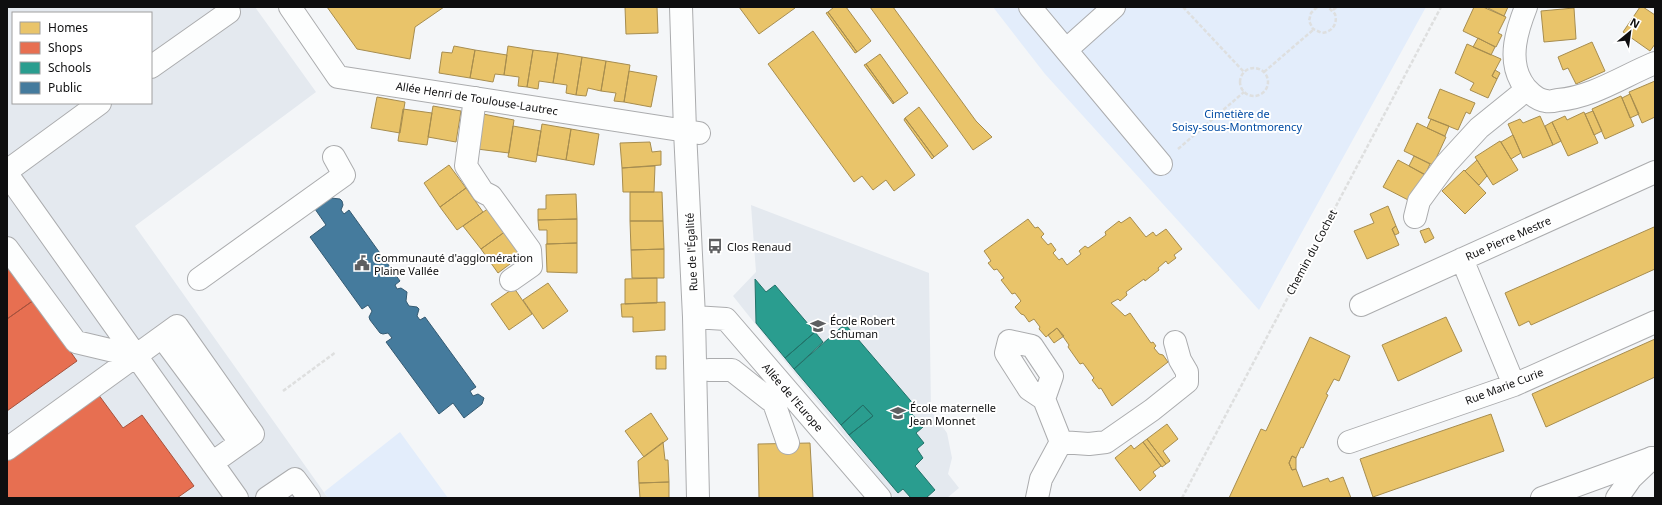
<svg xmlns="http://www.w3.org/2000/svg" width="1662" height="505" viewBox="0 0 1662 505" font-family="'Noto Sans',sans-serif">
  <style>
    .built { fill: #e4e9ef; fill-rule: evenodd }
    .green { fill: #e3edfb }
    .homes { fill: #e9c46a; stroke: #a78d4f }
    .shops { fill: #e76f51; stroke: #a6523d }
    .schools { fill: #2a9d8f; stroke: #227269 }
    .public { fill: #457b9d; stroke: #345a72 }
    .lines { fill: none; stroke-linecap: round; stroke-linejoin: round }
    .minor-casing { stroke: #abacae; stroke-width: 24 }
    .major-casing { stroke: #abacae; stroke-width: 24 }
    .path { stroke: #dedfdf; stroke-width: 2.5; stroke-dasharray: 4 2; stroke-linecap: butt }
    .minor { stroke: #fdfefe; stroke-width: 22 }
    .major { stroke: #fdfefe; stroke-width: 22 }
    .labels { text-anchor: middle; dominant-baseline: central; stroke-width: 4; stroke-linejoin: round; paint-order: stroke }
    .street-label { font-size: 11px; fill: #0e0e0f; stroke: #fff }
    .park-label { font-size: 11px; fill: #004ba3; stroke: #fff }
    .poi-label { font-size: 11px; fill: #0e0e0f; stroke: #fff; text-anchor: start }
  </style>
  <rect width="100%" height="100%" fill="#f4f6f8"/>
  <path class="built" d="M7,7h248l61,85 -181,134 193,272h-321zM13,13h138v90h-138z
    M751,205l178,68 2,138 16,22 5,25 -4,16 11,14 -12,10h-53l-161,-202 23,-24z"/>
  <path class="green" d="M993,7h433l-167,303 -214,-236z
    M400,432l48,66h-120l-4,-6z"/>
  <path class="homes" d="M327,7h117l-29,20 -5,32 -53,-10z
    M625,7h32l1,26 -32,1z
    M739,7h55l1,1 -36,26z
    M834,7h12l25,34 -14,11 -29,-40z
    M870,7h23l83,114 16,16 -19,13z
    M1474,7h9l23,10 -8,16 4,2 -6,12 -33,-16z
    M1486,7h22l-4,9z
    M1640,7h3l12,8v29l-5,7 -27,-19z
    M1574,8l2,31 -32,3 -3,-31z
    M828,12l29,40 -2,1 -29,-40z
    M813,31l102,144 -21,16 -8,-11 -13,10 -11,-14 -8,6 -86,-118z
    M1478,38l17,9 -4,8 -18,-8z
    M1592,42l13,29 -29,13 -8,-16 -5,2 -5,-13z
    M1467,44l34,15 -9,17 5,3 -9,19 -18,-8 4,-7 -19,-10z
    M454,46l21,4 -5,28 -31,-5 3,-21 10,1z
    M508,46l25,4 -6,37 -9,-1 1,-9 -15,-2z
    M475,50l32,5 -3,20 -9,-1 -2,8 -23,-4z
    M533,50l25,3 -5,30 -14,-2 -1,8 -11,-2z
    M558,53l24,4 -6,38 -10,-2 1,-8 -14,-2z
    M880,54l28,39 -14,10 -28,-39z
    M582,57l24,4 -5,30 -13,-3 -2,8 -10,-1z
    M606,61l24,4 -6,37 -10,-1 2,-8 -15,-2z
    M866,64l28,39 -1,1 -29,-39z
    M1495,70l5,3 -3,6 -5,-3z
    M629,71l28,5 -6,31 -27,-5z
    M1655,81v36l-13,6 -13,-31z
    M1440,89l35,14 -5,11 -4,-2 -8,18 -30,-12z
    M1630,94l9,20 -9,4 -8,-20z
    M1621,96l13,30 -29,13 -13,-30z
    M377,97l28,5 -5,31 -29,-5z
    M433,106l28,5 -5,31 -28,-5z
    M919,107l29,39 -14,11 -29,-39z
    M403,109l29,4 -5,32 -29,-4z
    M1593,111l9,20 -8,4 -9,-21z
    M1584,112l14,31 -30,13 -16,-34 13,-6 2,4z
    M483,114l31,6 -5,33 -32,-4z
    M1540,116l13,29 -30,13 -15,-34 12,-5 3,4z
    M905,118l29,39 -2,2 -28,-39z
    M1431,119l18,7 -4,10 -18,-8z
    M1552,122l9,19 -8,4 -8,-19z
    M1417,123l29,14 -13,28 -29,-14z
    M542,124l29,5 -5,31 -29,-5z
    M513,126l28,5 -5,31 -28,-5z
    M571,129l28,5 -5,31 -28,-5z
    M1513,135l8,18 -10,6 -10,-17z
    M1500,141l18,29 -25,15 -18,-28z
    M650,142l2,10 9,-1v14l-39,3 -2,-25z
    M1414,156l16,8 -5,11 -16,-9z
    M1398,160l28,15 -14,27 -29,-15z
    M1477,160l10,16 -8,9 -14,-14z
    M449,165l17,23 -26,19 -16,-24z
    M655,166l-1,26h-31l-1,-24z
    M1464,170l22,23 -21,21 -23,-23z
    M466,188l17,24 -26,18 -17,-23z
    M630,192h32l1,29h-33z
    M576,194l1,25 -39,1v-11h8v-14z
    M1388,206l8,20 -4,3 7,16 -32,14 -13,-28 20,-8 -4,-9z
    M489,208l17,23 -25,18 -18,-23z
    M1130,217l16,20 7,-5 3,4 10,-7 16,20 -8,6 2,3 -8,6 -2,-3 -8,7 1,2 -14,11 -1,-2 -18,13 1,3 -7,6 -2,-2 -7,4 14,13 5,-3 21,30 2,-1 3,4 -2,2 5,6 4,1 5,7 -56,44 -11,-18 -2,1 -7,-9 2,-2 -11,-15 -3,1 -12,-17 1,-2 -12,-17 -11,9 -7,-8 1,-2 -6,-8 -5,3 -5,-7 -3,-1 -6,-7 6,-6 -6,-8 -3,1 -11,-14 3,-2 -7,-9 -3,1 -6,-7 3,-2 -7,-10 44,-32 7,9 3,-1 6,7 -3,3 7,8 3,-2 5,7 -3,3 6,7 3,-2 5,7 14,-11 -2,-3 6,-5 3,2 18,-13 -1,-3 14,-11 2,2z
    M577,219v24l-30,1v-14h-8l-1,-10z
    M630,221h33l1,28 -33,1z
    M1396,226l3,7 -4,2 -3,-6z
    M1654,227l1,3v39l-124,56 -2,-4 -10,5 -14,-33z
    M1429,228l5,10 -9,5 -5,-12z
    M506,231l16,24 -24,18 -17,-24z
    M577,243v30l-30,-1 -1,-28z
    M664,249v29h-32l-1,-28z
    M657,278v25l-32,1v-25z
    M548,283l20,28 -25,18 -20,-29z
    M514,288l18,26 -23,16 -18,-26z
    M665,302v28l-32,2v-15h-11l-1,-13z
    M1446,317l16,34 -64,30 -16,-36z
    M1057,328l7,8 -10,7 -6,-8z
    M1310,337l40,19 -11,25 -5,-2 -8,15 2,1 -25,53 -2,-1 -5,11 -4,-2 -3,7 3,7 4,-1 7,18 25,-9 2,4 13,-5 8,21h-122l32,-69 5,2z
    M1655,339v38l-109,50 -14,-33z
    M656,356h10v13h-10z
    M651,413l17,26 -24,18 -19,-26z
    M1491,414l13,37 -131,46 -13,-38z
    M1167,424l11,15 -15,12 7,10 -4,3 -19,-25z
    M1147,439l19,25 -4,3 -19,-25z
    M663,442l2,18h3l1,22 -30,1 -1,-22z
    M1143,442l18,24 -8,6 3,4 -16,15 -25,-33 16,-13 3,4z
    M810,443l3,55h-54l-1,-54z
    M1292,456l4,2v11l-4,1 -3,-7z
    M669,482v16h-29l-1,-15z"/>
  <path class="shops" d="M7,261l27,39 -27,19z
    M34,300l43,61 -70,50v-92z
    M98,394l25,34 19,-13 52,71 -17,12h-170v-38z"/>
  <path class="schools" d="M755,279l11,13 9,-7 40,47 -30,26 -29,-35z
    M845,324l71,83 -5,6 12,14 -7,6 8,10 -7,6 6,9 -8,8 20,24 -9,8h-15l-8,-9 -5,4 -49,-58 24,-19 -10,-11 -22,20 -47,-56z
    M815,332l8,10 -29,27 -9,-11z
    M863,405l10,11 -24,19 -8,-10z"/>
  <path class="public" d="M331,198l9,1 2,2 1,4 -2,5 3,4 5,-4 51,71 -5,4 2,4 4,-1 6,4 -1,9 3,5 8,1 2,2 -2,7 3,4 5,-3 51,70 -6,4 3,5 5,-2 6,4 -2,6 -18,14 -11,-15 -14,11 -53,-72 6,-4 -4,-5 -5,1 -3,-1 -10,-13 -1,-3 3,-6 -4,-6 -6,4 -52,-72 16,-12 -11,-16z"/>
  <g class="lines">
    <g class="minor-casing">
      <path id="minor" d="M290,7l48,70 361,56
        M681,7l4,124 9,186 4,181
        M1030,7l131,157
        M1526,7c-9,23 -18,51 -5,74 4,8 15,19 25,20 4,1 8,0 12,-1 35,-3 65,-24 97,-37
        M1066,50l48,-43
        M151,67l78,-55
        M475,98l-9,68 17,26 8,4 39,54 1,16 -20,14
        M7,171l93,-68
        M7,174l230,324
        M1415,217l4,-16 27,-37 33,-36 47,-38
        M7,248l69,94 59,14
        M1462,259l52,126
        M199,279l145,-104 -10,-18
        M1361,305l294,-133
        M694,317l32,2 154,179
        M162,337l78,105
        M709,370h23l42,33 14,40
        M1061,442l28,2 17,-2 46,-32 35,-28v-10l-7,-12 -5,-18
        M1349,442l165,-57 141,-63
        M7,449l170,-123 76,108 -41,29
        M267,498l28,-19 14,19
        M1037,498l4,-19 20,-37 -17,-43 -15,-10 -23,-36 3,-12 23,5 20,30 -8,23
        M1617,498l14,-20 21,-20"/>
    </g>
    <g class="major-casing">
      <path id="major" d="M1542,498l110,-40"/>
    </g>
    <path class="path" d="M1183,7l61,65
      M1317,7l-6,6 -2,8 4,8 9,4c10,-1 16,-9 13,-19l-7,-7
      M1333,10l4,-3
      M1240 82a14 14 0 1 1 28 0a14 14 0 1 1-28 0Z
      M1264,72l49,-42
      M1178,149l66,-57
      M283,391l53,-39
      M1182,498l259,-491"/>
    <use href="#minor" class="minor"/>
    <use href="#major" class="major"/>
  </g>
  <defs>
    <g id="bus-bare" transform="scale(1.2)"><path d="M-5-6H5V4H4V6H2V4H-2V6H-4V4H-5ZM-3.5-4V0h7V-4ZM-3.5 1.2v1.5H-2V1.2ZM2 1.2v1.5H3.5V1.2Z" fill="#5e5f61" stroke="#fff" stroke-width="2.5" paint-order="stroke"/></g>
    <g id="civic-bare" transform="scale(1.2)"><path d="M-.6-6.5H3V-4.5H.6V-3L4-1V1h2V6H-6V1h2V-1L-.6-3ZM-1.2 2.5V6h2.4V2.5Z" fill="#5e5f61" stroke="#fff" stroke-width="2.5" paint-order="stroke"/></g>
    <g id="school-bare" transform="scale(1.2)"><path d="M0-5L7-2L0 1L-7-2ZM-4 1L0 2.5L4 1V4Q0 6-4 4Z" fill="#5e5f61" stroke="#fff" stroke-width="2.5" paint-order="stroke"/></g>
  </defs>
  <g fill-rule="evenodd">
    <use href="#bus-bare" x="715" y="246"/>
    <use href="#civic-bare" x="362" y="263"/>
    <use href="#school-bare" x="818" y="326"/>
    <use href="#school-bare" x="898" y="413"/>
  </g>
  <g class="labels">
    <g class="street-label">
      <text transform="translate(477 98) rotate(9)">Allée Henri de Toulouse-Lautrec</text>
      <text transform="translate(1508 238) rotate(-24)">Rue Pierre Mestre</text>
      <text transform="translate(691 252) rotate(-93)">Rue de l'Égalité</text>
      <text transform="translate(1311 252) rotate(-62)">Chemin du Cochet</text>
      <text transform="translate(1504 386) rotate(-21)">Rue Marie Curie</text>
      <text transform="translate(793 397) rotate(49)">Allée de l'Europe</text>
    </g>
    <g class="park-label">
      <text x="1237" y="113">Cimetière de<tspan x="1237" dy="13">Soisy-sous-Montmorency</tspan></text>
    </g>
    <g class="poi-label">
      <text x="727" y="246">Clos Renaud</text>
      <text x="374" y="257">Communauté d'agglomération<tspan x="374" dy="13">Plaine Vallée</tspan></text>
      <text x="830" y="320">École Robert<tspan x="830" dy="13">Schuman</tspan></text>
      <text x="910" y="407">École maternelle<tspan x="910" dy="13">Jean Monnet</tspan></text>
    </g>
  </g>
  <rect width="1662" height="505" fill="none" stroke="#0e0e0f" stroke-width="16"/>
  <rect x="12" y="12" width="140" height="92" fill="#ffffff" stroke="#9f9f9f"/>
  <rect x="20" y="22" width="20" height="12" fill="#e9c46a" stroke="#9f9f9f"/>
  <text x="48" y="32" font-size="12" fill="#0e0e0f">Homes</text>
  <rect x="20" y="42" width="20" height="12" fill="#e76f51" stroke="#9f9f9f"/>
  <text x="48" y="52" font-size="12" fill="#0e0e0f">Shops</text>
  <rect x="20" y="62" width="20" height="12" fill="#2a9d8f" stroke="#9f9f9f"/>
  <text x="48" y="72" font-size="12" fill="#0e0e0f">Schools</text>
  <rect x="20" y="82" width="20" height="12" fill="#457b9d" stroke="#9f9f9f"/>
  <text x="48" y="92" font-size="12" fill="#0e0e0f">Public</text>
  <g transform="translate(1630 32) rotate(29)" stroke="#ffffff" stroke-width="3" paint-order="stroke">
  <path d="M0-3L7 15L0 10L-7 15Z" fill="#0e0e0f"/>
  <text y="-6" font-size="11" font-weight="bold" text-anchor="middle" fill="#0e0e0f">N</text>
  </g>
</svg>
